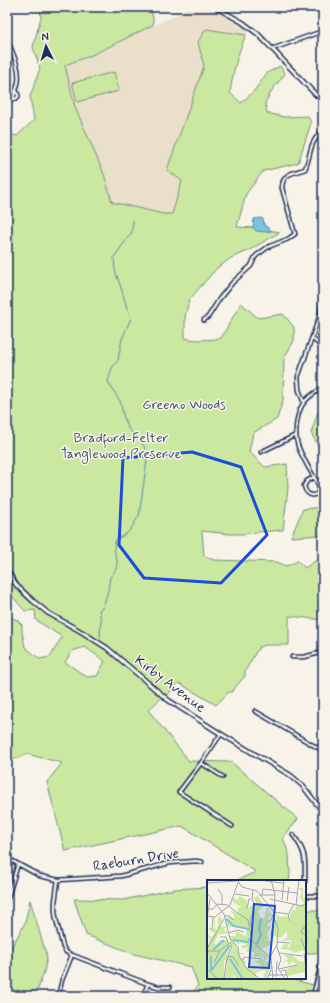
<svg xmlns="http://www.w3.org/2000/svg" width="330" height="1003" viewBox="0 0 330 1003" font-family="Mynerve,sans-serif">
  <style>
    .built { fill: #eadfc9 }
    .green { fill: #cbe8a0; stroke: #738c7f; fill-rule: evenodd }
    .water { fill: #7dc3dd; stroke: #5688aa }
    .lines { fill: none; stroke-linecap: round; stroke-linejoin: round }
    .stream { stroke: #5688aa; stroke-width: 1 }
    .minor-casing { stroke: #1b2f5e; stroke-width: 5.5 }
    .tertiary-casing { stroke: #1b2f5e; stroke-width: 6 }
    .minor { stroke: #f7f3e8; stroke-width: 2.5 }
    .tertiary { stroke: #f7f3e8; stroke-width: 3 }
    .marked { fill: none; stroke: #1d4ed8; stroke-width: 3; stroke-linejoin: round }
    .labels { text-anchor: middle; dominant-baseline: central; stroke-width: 3; stroke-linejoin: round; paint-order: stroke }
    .park-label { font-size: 14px; fill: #3e546b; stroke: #f7f3e8 }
    .street-label { font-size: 14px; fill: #1b2f5e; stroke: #f7f3e8 }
    .inset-river { fill: none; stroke: #7dc3dd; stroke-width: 2 }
    .inset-road { fill: none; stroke: #9fa5b1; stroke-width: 1 }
    .view { fill: #1d4ed8; fill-opacity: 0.15; stroke: #1d4ed8; stroke-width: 2 }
    .inset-edge { fill: none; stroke: #1b2f5e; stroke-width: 2 }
  </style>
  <rect width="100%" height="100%" fill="#f7f3e8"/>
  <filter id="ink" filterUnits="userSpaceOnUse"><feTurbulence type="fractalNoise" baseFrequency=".025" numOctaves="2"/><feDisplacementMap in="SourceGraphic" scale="8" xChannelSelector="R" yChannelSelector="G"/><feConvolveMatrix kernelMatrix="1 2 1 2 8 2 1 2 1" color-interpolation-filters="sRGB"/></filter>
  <g filter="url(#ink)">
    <path class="built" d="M186,7h29l35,21 -4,7 -40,-6 -8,13 6,24 -37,104 15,11 -10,35 -60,-14 -8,-28 -29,-67 -10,-42 27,-10 90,-43z"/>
    <path class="green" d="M40,7h110l3,11v7l-61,30 -27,10 10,42 29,67 8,28 51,12h9l10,-33 -15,-11 37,-104 -6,-24 8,-13 40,6c-9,19 -13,38 -16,58l11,10 13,-12 13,-18 13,-7 5,8 -13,16 -7,13 2,10 17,4 24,-1 3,7 -13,40 -35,8 -17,23 -9,33 19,1 24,4 -32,19 -17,7 -14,10 -28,32 -4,17v21c11,3 25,2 36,0l20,-35 17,15 25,-4 11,13v14l-10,17 -1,42 -6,19 -24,14 -4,19 16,15 22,-3 1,24 -5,42 -36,3v1h-17l-28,-3 2,25 10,4 63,2 9,4 12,-5 7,7 10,-7 8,-1v60l-34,-4v29h-23l-7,2 -14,24v5l-8,9 -5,7h-3l-13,13 -37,-22 -7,6 -4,6 -1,-1 -2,1 -17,15 41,51 42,1 67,57 -15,19 6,16 1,20 -1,7h-54l21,-9 -74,-46 -117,25 -18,-69 15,-19 -35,-9 -20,8v-146l10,4 5,5v7l3,15 15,12 10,-2 12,-20 -26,-17 -1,-10 -10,1 -18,-21v-457l10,3 17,-16 -4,-23 10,-29 -7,-21 8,-30zM85,647l20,14 -8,15 -10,1 -22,-15 7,-11z
      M114,72l5,19 -42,11 -5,-19z
      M323,410v45l-12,-22 7,-21z
      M323,507v28l-32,2 12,-28z
      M208,887v91h83v1l22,6 8,-29h2v40h-132l7,-11 -7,-18 -57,-13 -48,-19 -12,-36 49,1 51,-11z
      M30,900l17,57 -3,15 -6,17 -14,7h-17v-41l18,-32z
      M305,908l4,2h14v26h-1l-1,17h-14l-2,3z"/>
    <path class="water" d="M261,218l2,1 1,6 6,4 1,2 -5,1 -10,-1 -3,-4 1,-8z"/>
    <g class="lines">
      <path class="stream" d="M100,637l1,-18 -2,-9 4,-3 5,-16 2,-14c15,-16 1,-20 5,-35 1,-5 6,-4 9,-7 7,-3 10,-13 15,-19l8,-56 -3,-14 -6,-9 -9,-7 -5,-12 -4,-17 -12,-19 4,-14 6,-8 4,-21 9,-21 -4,-10 -5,-17 -7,-21 -1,-13 18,-25 1,-12"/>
      <g class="minor-casing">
        <path id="minor" d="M7,17l3,-10
          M7,39c5,13 14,29 11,44 -1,6 -4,10 -5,16h2l3,-2v-2l-2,-5
          M272,49l51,-18
          M204,320l4,-3 12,-19 13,-16 18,-16 4,-9 2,-2 11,-8 20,-8 7,-5 -13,-46c0,-15 12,-15 23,-19 7,-16 3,-26 18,-38
          M312,338l11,10
          M304,403l-5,-13 -1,-13 22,-62 3,-24
          M261,452l35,-17
          M314,477c2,3 4,6 5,10 1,10 -12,12 -15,-1l3,-5 7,-4c-6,-10 -12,-20 -16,-31 -4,-12 -2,-34 7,-45 5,-5 12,-10 18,-13
          M292,657h12l19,-5
          M255,711l68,40
          M221,734l-20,29 -22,29 53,34
          M201,763l22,14
          M293,835c14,18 12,25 12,46
          M7,858l33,18 18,4 63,-4 48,-13 27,-2 6,1
          M58,880l-3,22v9l1,8 7,28 3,5 6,3 76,29 10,3h12
          M305,896h18
          M7,900l11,-36
          M57,996l2,-3 3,-13 10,-25
          M143,996l5,-12
          M313,996l10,-37"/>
      </g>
      <g class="tertiary-casing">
        <path id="tertiary" d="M215,7l27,15 16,12 58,61 4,2 3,1
          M7,570l10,16 16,15 15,12 34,19 25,16 61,52 53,34 69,41 12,10 21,27"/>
      </g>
      <use href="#minor" class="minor"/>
      <use href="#tertiary" class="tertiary"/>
    </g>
  </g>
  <path class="marked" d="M192,452l49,15 26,68 -46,48 -77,-5 -25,-33 4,-87z"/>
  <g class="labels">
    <g class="park-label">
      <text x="184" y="405">Greeno Woods</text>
      <text x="121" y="438">Bradford-Felter<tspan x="121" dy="16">Tanglewood Preserve</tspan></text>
    </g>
    <g class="street-label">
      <text transform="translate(170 684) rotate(37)">Kirby Avenue</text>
      <text transform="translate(136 860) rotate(-9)">Raeburn Drive</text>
    </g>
  </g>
  <g transform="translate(207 880)">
    <rect width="99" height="99" fill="#f7f3e8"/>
    <path d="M92,8h4v10l3,-1v80l-2,-5 -16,4 -3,-6 12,-6 -5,-3 -3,5 -1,-5 -5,2 5,-4 -4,-4h8l7,6 5,1 1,-10 -3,-2 -7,3 -2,-3v4l-2,-4 -10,-1 4,-6 4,1 -2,4 3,-1 1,-7 -12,2 8,-4v-7l-6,7 -6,-2 -6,3 4,-2 -2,-4 3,-2 -1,-4 4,-8 -1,-5 4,3 7,-1 4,5 -1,-6 3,-6 3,2 -1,-5 10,-2 -5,-7 2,-5zM32,16l8,4v10l6,-7 1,10 3,-8 -3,-7 4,-2 6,11 -6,2h3l-3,2 2,6 4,1 3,-11 2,1 -1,4 3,-2 -1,3 3,1 -5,5 2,1 -6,5 7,1 -4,8 2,5 -5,1 8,1v4l-12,4 8,8 -3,5h5l-1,3 2,1 -5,12 -3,-2 3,-5 -3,-1 -7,3v6h-19l-5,-6 2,6h-9l2,-20 -3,2v18h-17v-30l3,-9 -1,-3 -2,2 1,-4 4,2 3,-4 -5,-2 -2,-4 6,2v-10l1,-1v12h3v-11l2,-4 2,6 -3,5 7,1 2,-11 6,5v-6l-4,-5 9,4 -2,-5 4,-2 -8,-5 -1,-5 6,3zM20,47h14l5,3v6l-10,-5v5h-7l4,11 -3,9 -2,-1 3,-9 -4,-6h-7l-4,5 -2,-2 4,-8 9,-2v-3l-2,2 -1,-3zM26,61l5,3h3l-4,-2 10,2 -6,2 3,3 4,-2 -2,5h8v5h7l4,2 -11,2 7,4 -3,5 -3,-3h-5l1,-7 -4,8 -3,-4 5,-5 -4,3 -6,-7 7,-2h-6z" fill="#cbe8a0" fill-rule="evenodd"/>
    <path class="inset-river" d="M19,39l8,7 15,3M26,60l15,2 2,-4M50,64l4,-10 -2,-5 2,-10M6,70l11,-10M23,79l13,20M4,91l19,-26M4,91v-15"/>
    <path class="inset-road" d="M30,0l5,7 15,4 17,21 14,2 2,7M64,0l4,14 -1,23 4,12 -1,18 4,12 -3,9 7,11M58,1l18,2M0,3l30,-2M11,9l4,6v10M0,13l17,21 6,25 8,8 1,9 5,7M28,14l14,2M52,15h16M55,15l1,-6 34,4M63,19l32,7 4,-3M75,20l2,-20M80,21l2,-14M89,25l3,-25M21,26l20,14 4,21 19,17 2,21M0,29h6l4,-5 11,1M40,29l2,-10h2M81,35l6,-11M0,36l8,1 15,-12 9,-25M17,36h5l5,4 -4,-3M0,39l3,-20M58,45l6,-5 2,-5M44,47l-1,-7 5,-15 -3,-6 1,-9M5,49l1,-12M99,50l-2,-3 -3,5 5,4M21,53l10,-3 6,2M64,56l3,-16M13,57h6l2,6M94,58l5,14M70,62l13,1M0,69l17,-30M0,71h12l12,-9M72,73l24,3M97,73l2,16M21,76l5,1 6,9M63,77l7,-12M20,79l-1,4 6,-17 -2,-4M36,80l1,-3 18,2M36,82l3,6 14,11M7,83l6,-13M0,89l11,10M72,89l18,-4M74,91l4,-1 3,9M61,95h19M69,97l1,-16M17,99l2,-16M60,99l5,-12"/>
    <path class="view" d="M47,24l21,2 -6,62 -20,-1z"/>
    <rect width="99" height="99" class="inset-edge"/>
  </g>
  <rect width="330" height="1003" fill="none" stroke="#f7f3e8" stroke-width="24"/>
  <rect x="12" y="12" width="306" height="979" fill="none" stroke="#1b2f5e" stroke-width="1.5" filter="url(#ink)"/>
  <g transform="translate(46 46) rotate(355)" stroke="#f7f3e8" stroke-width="3" paint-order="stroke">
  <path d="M0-3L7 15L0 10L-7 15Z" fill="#1b2f5e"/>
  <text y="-6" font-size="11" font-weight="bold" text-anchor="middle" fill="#1b2f5e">N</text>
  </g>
</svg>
